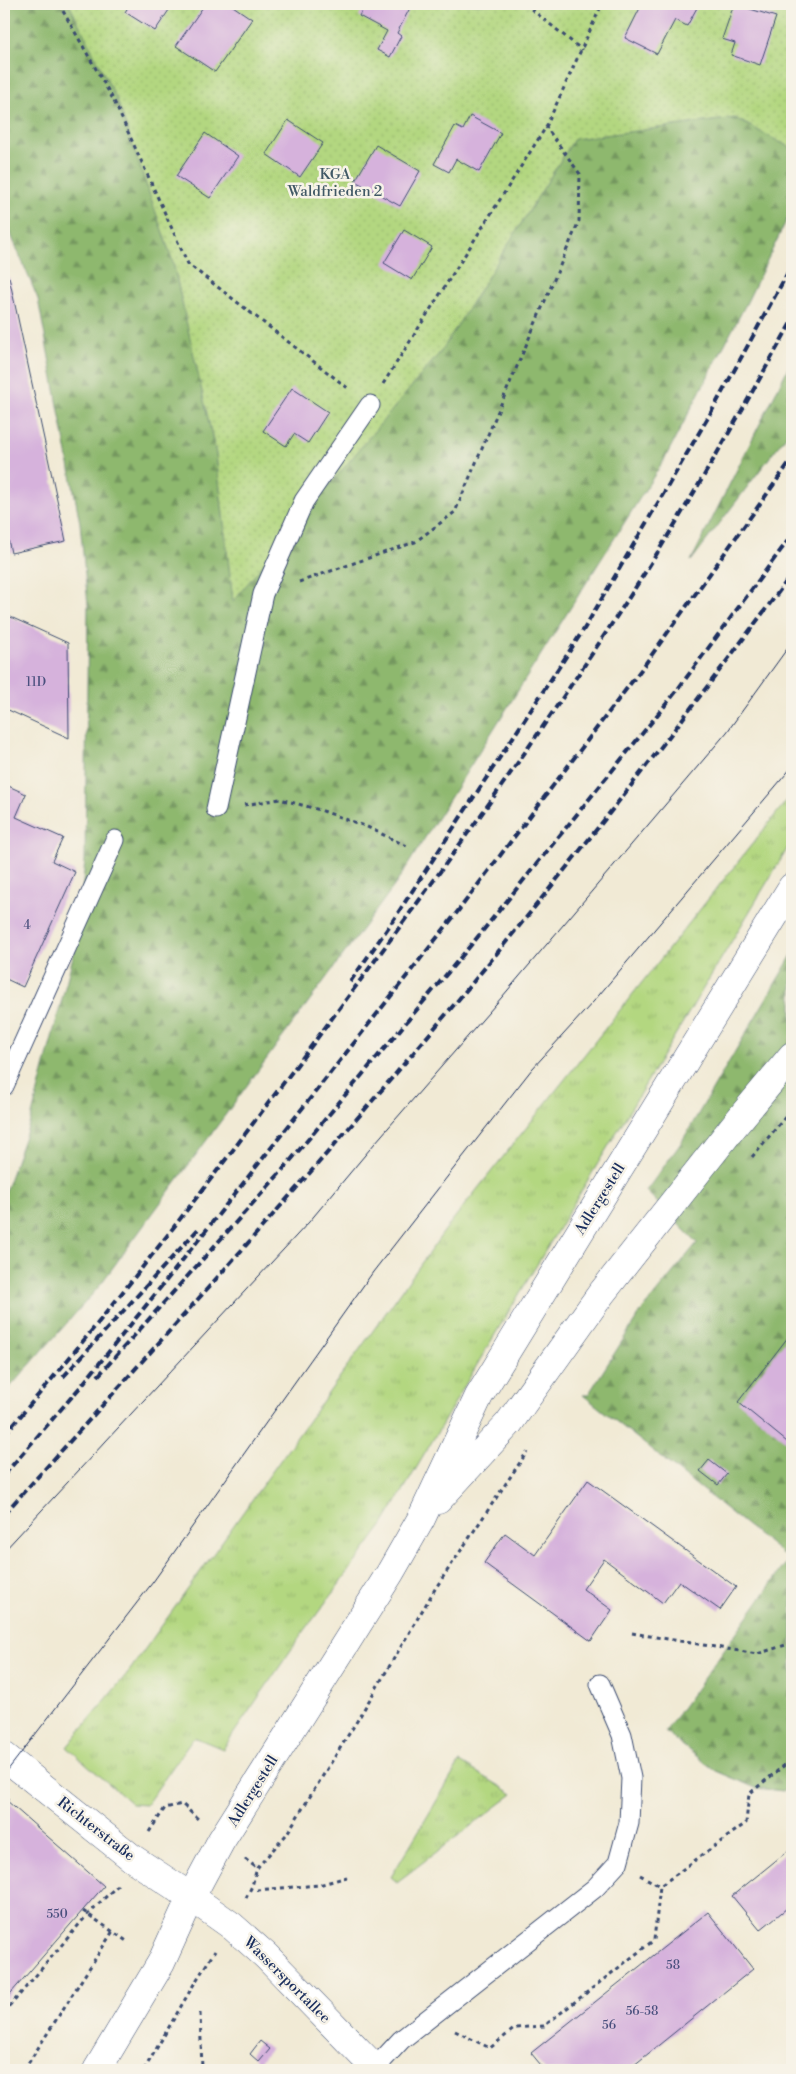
<svg xmlns="http://www.w3.org/2000/svg" width="796" height="2074" viewBox="0 0 796 2074" font-family="'Libre Bodoni',serif">
  <style>
    .grass { fill: url(#grass-tufts); stroke: #67836f }
    .forest { fill: url(#forest-firs); stroke: #547466 }
    .garden { fill: url(#garden-dots); stroke: #67836f }
    .building { fill: #d6b2dc }
    .lines { fill: none; stroke-linecap: round; stroke-linejoin: round }
    .service-casing { stroke: #3b4b70; stroke-width: 21 }
    .tertiary-casing { stroke: #3b4b70; stroke-width: 29 }
    .secondary-casing { stroke: #3b4b70; stroke-width: 29 }
    .path { stroke: #3b4b70; stroke-width: 3; stroke-dasharray: 4 4; stroke-linecap: butt }
    .service { stroke: #fff; stroke-width: 19 }
    .tertiary { stroke: #fff; stroke-width: 28 }
    .secondary { stroke: #fff; stroke-width: 28 }
    .tram { stroke: #1b2f5e; stroke-width: 1 }
    .rail { stroke: #1b2f5e; stroke-width: 4; stroke-dasharray: 8 4; stroke-linecap: butt }
    .labels { text-anchor: middle; dominant-baseline: central; stroke-width: 5; stroke-linejoin: round; paint-order: stroke }
    .number-label { font-size: 12px; fill: #4a507e }
    .park-label { font-size: 15px; fill: #415966; stroke: #f7f3e8 }
    .street-label { font-size: 15px; fill: #1b2f5e; stroke: #f7f3e8 }
  </style>
  <defs>
    <pattern id="grass-tufts" width="24" height="20" patternUnits="userSpaceOnUse" patternTransform="scale(1.25)"><rect width="24" height="20" fill="#b3d780"/><path d="M3 7l-1-3M5 7V3M7 7l1-3M15 17l-1-3M17 17v-4M19 17l1-3" fill="none" stroke="#99b971"/></pattern>
    <pattern id="forest-firs" width="22" height="20" patternUnits="userSpaceOnUse" patternTransform="scale(1.25)"><rect width="22" height="20" fill="#8eb86e"/><path d="M5 1l3.5 6h-7zM16 11l3.5 6h-7z" fill="#73965e"/></pattern>
    <pattern id="garden-dots" width="8" height="8" patternUnits="userSpaceOnUse" patternTransform="scale(1.25)"><rect width="8" height="8" fill="#b3d780"/><path d="M2 2h.1M6 6h.1" fill="none" stroke="#99b971" stroke-width="1.8" stroke-linecap="round"/></pattern>
  </defs>
  <rect width="100%" height="100%" fill="#f7f3e8"/>
  <filter id="ink" filterUnits="userSpaceOnUse"><feTurbulence type="fractalNoise" baseFrequency=".02" numOctaves="2"/><feDisplacementMap in="SourceGraphic" scale="10" xChannelSelector="R" yChannelSelector="G"/><feConvolveMatrix kernelMatrix="1 2 1 2 8 2 1 2 1" color-interpolation-filters="sRGB"/></filter>
  <filter id="wash" filterUnits="userSpaceOnUse"><feTurbulence type="fractalNoise" baseFrequency=".0096" numOctaves="4" result="noise"/><feDisplacementMap in="SourceGraphic" scale="20" xChannelSelector="R" yChannelSelector="G"/><feGaussianBlur stdDeviation="1.12" result="paint"/><feColorMatrix in="noise" values="0 0 0 0 0 0 0 0 0 0 0 0 0 0 0 0 0 1.4 0 .05"/><feComposite in="paint" operator="in"/></filter>
  <g filter="url(#wash)">
    <rect width="100%" height="100%" fill="#f1ead5"/>
    <path class="grass" d="M792,794v47l-304,505 -105,179 -83,112 -77,112 -29,-12 -48,68 -14,-1 -65,-57 63,-77 318,-444z
      M460,1762l53,32 -116,88 -6,-5z"/>
    <path class="forest" d="M4,4h65l48,96 56,162 43,192 17,146 209,-250 132,-211 161,-21 56,30 1,-3v64l-45,93 -83,158 -267,422 -300,407 -93,105v-199l27,-76 47,-182 7,-77 3,-255 -8,-82 -42,-224 -34,-81z
      M792,360v68l-101,133z
      M792,955v830l-9,6 -27,-3 -40,-17 -51,-39 124,-173 -206,-164h5l52,-82 57,-70 -51,-52 35,-48z"/>
    <path class="garden" d="M69,4h723v141l-1,3 -56,-30 -161,21 -132,211 -209,251 -17,-147 -43,-192 -56,-162z"/>
    <g id="blocks">
      <path class="building" d="M130,4h43l-18,27 -30,-19z
        M205,4h25l22,15 -37,53 -39,-26z
        M365,4h47l-15,29 4,3 -11,21 -13,-7 10,-19 -28,-15z
        M642,4h57l-12,22 -12,-6 -18,34 -32,-16z
        M734,4l42,13 -16,48 -29,-10 4,-12 -13,-4z
        M470,116l31,17 -22,39 -23,-13 -7,13 -15,-8 21,-38 8,4z
        M288,120l35,23 -23,34 -34,-23z
        M205,133l33,23 -28,42 -34,-22z
        M376,145l44,26 -20,35 -45,-25z
        M404,230l28,17 -20,33 -28,-17z
        M9,277l57,264 -55,12 -7,-33v-242z
        M292,388l36,24 -20,31 -14,-9 -8,12 -23,-15z
        M4,614l64,29 1,95 -65,-30z
        M4,784l22,10 -10,23 47,21 -11,23 23,11 -52,115 -19,-9z
        M792,1332v114l-54,-44z
        M709,1460l18,14 -9,11 -18,-14z
        M588,1480l148,107 -16,23 -41,-29 -16,22 -59,-44 -21,30 29,21 -21,31 -107,-78 21,-30 30,22z
        M4,1794l5,4 -3,2 98,86 -100,115z
        M790,1849l2,2v53l-32,26 -28,-34z
        M708,1912l45,57 -125,101h-83l-14,-17z
        M260,2041l10,8 -11,13 -9,-8z"/>
    </g>
  </g>
  <g filter="url(#ink)">
    <use href="#blocks" fill-opacity="0" stroke="#3b4b70" stroke-width="1"/>
    <g class="lines">
      <g class="service-casing">
        <path id="service" d="M216,809l47,-215 41,-93 66,-96
          M4,1086l111,-246
          M375,2068l26,-28 194,-152 23,-25 11,-40 2,-45 -9,-43 -22,-51"/>
      </g>
      <g class="tertiary-casing">
        <path id="tertiary" d="M4,1756l128,102 59,39"/>
      </g>
      <g class="secondary-casing">
        <path id="secondary" d="M438,1500l71,-77 92,-129 132,-167 59,-71
          M191,1897l41,29 34,30 111,114
          M97,2070l64,-107 30,-66 30,-56 169,-268 31,-54 58,-123 313,-509"/>
      </g>
      <path class="path" d="M59,4l54,95 75,165 161,125
        M525,4l57,46
        M383,384l163,-257 56,-123
        M299,582l116,-40 40,-30 124,-291 1,-47 -34,-47
        M244,805l36,-6 40,11 45,16 44,21
        M752,1157l40,-48
        M632,1633l125,21 35,-11
        M149,1832l16,-24 17,-4 16,15
        M245,1859l12,9
        M640,1875l20,11
        M257,1890l62,-5 28,-8
        M246,1898l6,-12 5,-18 29,-33 71,-114 78,-132 92,-137
        M83,1911l45,31
        M4,2013l84,-99 30,-29
        M200,2013l2,57
        M455,2031l35,17 25,-20 29,-2 110,-86 6,-54 86,-63 3,-29 43,-35
        M24,2070l89,-139
        M144,2070l50,-86 21,-33"/>
      <use href="#service" class="service"/>
      <use href="#tertiary" class="tertiary"/>
      <use href="#secondary" class="secondary"/>
      <path class="tram" d="M4,1551l305,-329 66,-79 127,-146 225,-265 65,-90
        M4,1775l149,-193 220,-310 78,-100 81,-103 62,-68 198,-234"/>
      <path class="rail" d="M350,982l40,-57 194,-296 129,-220 79,-144
        M98,1376l182,-203 196,-234 199,-246 117,-158
        M63,1377l137,-150
        M4,1435c114,-131 218,-270 323,-410 97,-130 193,-261 282,-397 66,-99 125,-203 183,-307
        M4,1475l78,-90 95,-118 278,-352 188,-248 149,-208
        M4,1514c166,-183 331,-365 489,-556 103,-125 202,-254 299,-384"/>
    </g>
  </g>
  <g class="labels">
    <g class="number-label">
      <text x="36" y="682">11D</text>
      <text x="27" y="925">4</text>
      <text x="57" y="1914">550</text>
      <text x="673" y="1965">58</text>
      <text x="642" y="2011">56-58</text>
      <text x="609" y="2025">56</text>
    </g>
    <g class="park-label">
      <text x="335" y="174">KGA<tspan x="335" dy="17">Waldfrieden 2</tspan></text>
    </g>
    <g class="street-label">
      <text transform="translate(600 1199) rotate(-58)">Adlergestell</text>
      <text transform="translate(253 1791) rotate(-58)">Adlergestell</text>
      <text transform="translate(96 1829) rotate(38)">Richterstraße</text>
      <text transform="translate(287 1980) rotate(45)">Wassersportallee</text>
    </g>
  </g>
  <rect width="796" height="2074" fill="none" stroke="#f7f3e8" stroke-width="20"/>
</svg>
